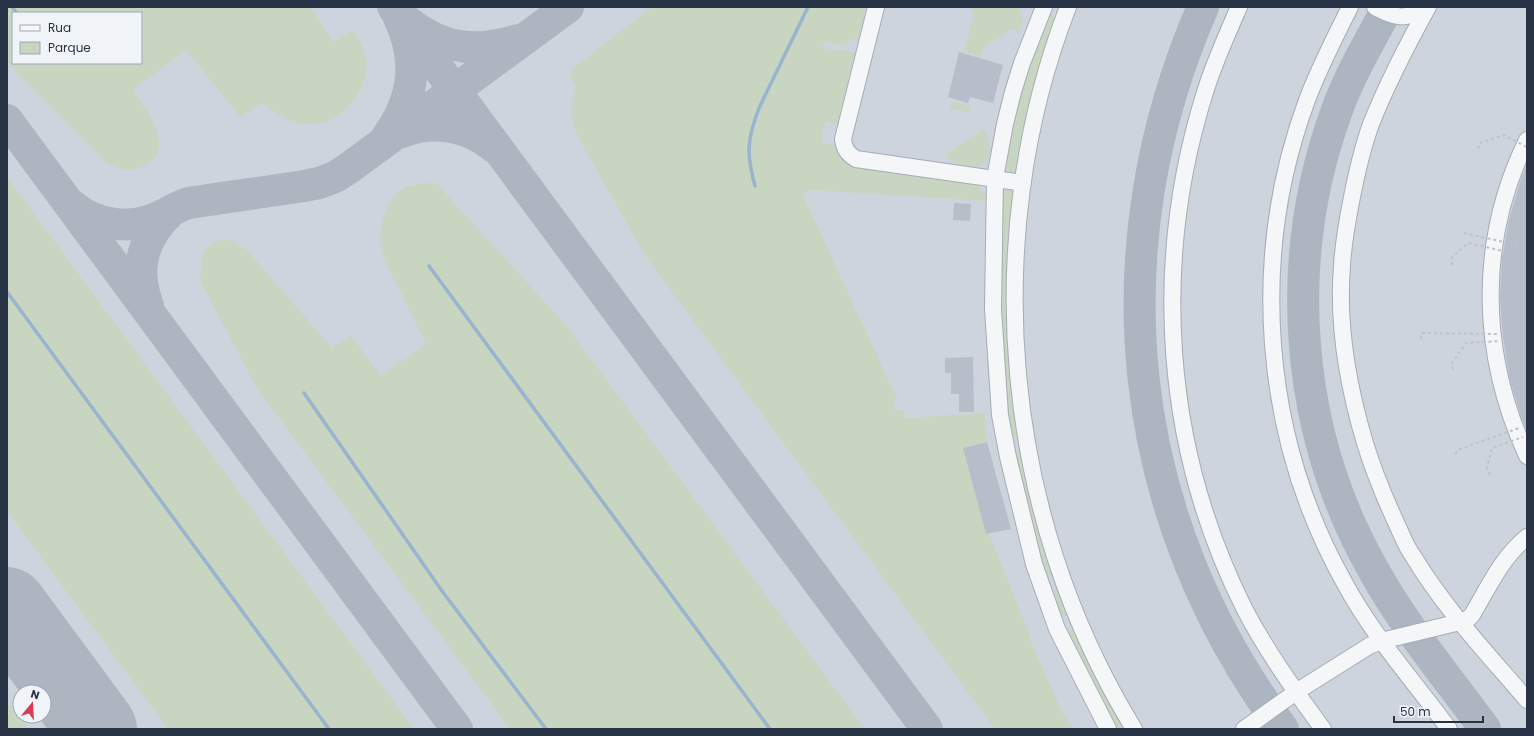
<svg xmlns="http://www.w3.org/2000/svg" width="1534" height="736" viewBox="0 0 1534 736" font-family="Poppins,sans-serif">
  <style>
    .built { fill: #ced4dd; fill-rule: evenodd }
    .green { fill: #c7d5c1; fill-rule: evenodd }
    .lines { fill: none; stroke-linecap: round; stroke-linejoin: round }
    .stream { stroke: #98b4ce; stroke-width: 3.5 }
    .taxiway { stroke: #acb5c0; stroke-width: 32 }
    .runway { stroke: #acb5c0; stroke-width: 80 }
    .building { fill: #b7bec9 }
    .minor-casing { stroke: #a5acb6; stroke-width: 18 }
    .path { stroke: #bfc3c9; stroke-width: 2; stroke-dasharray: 3 3; stroke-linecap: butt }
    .minor { stroke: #f4f6f8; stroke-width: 16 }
    .path-bridge { stroke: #bfc3c9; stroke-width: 2; stroke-dasharray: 3 3; stroke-linecap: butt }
  </style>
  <rect width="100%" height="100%" fill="#e0e5eb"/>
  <path class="built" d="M7,7h1520v722h-1520zM13,13h128v50h-128zM20,692h24v24h-24z"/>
  <path class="green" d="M7,7h304l22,35 20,-12c6,10 11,19 13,31 4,27 -24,62 -51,63 -23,1 -36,-9 -53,-21l-22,14 -54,-67 -53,40c6,11 17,22 21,34 3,6 6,17 5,24 -3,16 -25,25 -40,21 -4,-2 -9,-5 -14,-7l-98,-99zM13,13h128v50h-128z
    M652,7h214l-8,34 -10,-2 -1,7 -23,-5 -1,7 14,3 1,-2 17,4 -18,71 -11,-3 -6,21 14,3c7,16 13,20 30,24l104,13c11,3 15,9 20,19l-179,-11 -6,5 94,204 -4,2 2,9h7l5,8 77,-5 3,29 -24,6 23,85h3l41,102 -2,1 35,78 11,15h-79l-349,-472 -68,-120c-10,-21 -8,-28 -2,-49 -4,-8 -7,-12 -3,-20z
    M972,7h46c6,9 5,17 0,27l-4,-6 -31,20 -2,8 -17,-4 10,-38 -3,-4z
    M1049,16h4l4,5 -38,150 -8,2 -7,-4 13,-75 29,-76z
    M952,102l19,4 -2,7 -19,-5z
    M983,129c24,34 -17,52 -38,26z
    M7,177l407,552h-246l-161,-218z
    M425,183l12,1 128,140 300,405h-355l-254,-342 -55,-105c-2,-15 1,-40 20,-42 10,-2 19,5 26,10l85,98 19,-12 30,40 45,-32c-10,-21 -20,-41 -30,-61 -6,-11 -13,-23 -15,-36 -2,-14 0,-27 6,-39 9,-19 19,-23 38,-25z
    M1004,188l9,1 4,4 2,242c-5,2 -7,2 -10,-2l-10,-90 2,-153z
    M1018,451h5l33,124 -2,2 -11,-1 -29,-124z
    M1057,590h4l8,24 -7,4 -5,-2 -6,-20 2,-5z
    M1072,629h4l53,100h-17l-46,-95z
    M7,701l21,28h-21z"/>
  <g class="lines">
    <path class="stream" d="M12,7l5,6
      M755,186c-9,-33 -8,-46 4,-78l49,-101
      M429,266l341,463
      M7,292l322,437
      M304,393l138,198 104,138"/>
    <path class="taxiway" d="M393,7l534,722
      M1203,7c-106,243 -79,508 80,722
      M1388,7c-18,34 -38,67 -51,103 -55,150 -43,321 37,461 31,56 73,106 111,158
      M7,120l450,609
      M402,132c30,-13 67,-6 92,15
      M387,137c29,-41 32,-79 10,-124 38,34 72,42 121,27
      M73,206c23,20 58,24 86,11 10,-4 18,-11 30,-14 38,-6 76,-11 115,-17l15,-3 16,-6 14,-9 219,-161
      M148,306c-14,-38 -6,-67 23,-95"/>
    <path class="runway" d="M7,607l90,122"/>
  </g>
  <path class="building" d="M959,52l44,13 -10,38 -23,-6 -2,6 -20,-6z
    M1527,164v267l-7,-17 -11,-38 -6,-39 -3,-39 2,-39 7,-39 11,-38z
    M954,203l17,1 -1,17 -17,-1z
    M973,357l1,55h-15v-18h-8v-21h-6v-15z
    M987,442l24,87 -25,5 -23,-86z"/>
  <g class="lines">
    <g class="minor-casing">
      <path id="minor" d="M876,7l-33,132c1,10 5,15 13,20l167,24
        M1044,7l-22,56 -9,29 -8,32 -10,54 -2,131 7,106 8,42 26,107 23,65 51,100
        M1068,7c-90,233 -65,509 66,722
        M1239,7c-12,27 -24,54 -33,82 -55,173 -43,358 39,521 22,42 50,81 78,119
        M1350,7c-15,30 -31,61 -43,93 -58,157 -45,335 37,482 29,54 69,98 105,147
        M1375,7c20,10 30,15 49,0
        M1428,7c-21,38 -41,77 -57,117 -9,25 -15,52 -20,78 -4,21 -8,43 -9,64 -5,60 6,120 23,177 9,30 21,58 34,86 4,9 8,19 14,27 32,53 74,97 114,144
        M1527,140c-50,102 -47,214 0,316
        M1244,729l52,-37 73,-46 12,-5 79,-19 8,-3 4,-4c16,-27 30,-58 55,-78"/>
    </g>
    <path class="path" d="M1509,242l18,4"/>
    <use href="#minor" class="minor"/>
    <path class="path-bridge" d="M1478,149l2,-6 24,-8 23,12
      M1464,233l40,9
      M1452,265v-8l16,-14 35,8
      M1421,339l1,-6 78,1
      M1453,370l-1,-7 14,-20 34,-2
      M1455,454l5,-5 59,-21
      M1490,475l-3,-7 5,-20 31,-11"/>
  </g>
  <rect width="1534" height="736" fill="none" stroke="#273344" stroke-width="16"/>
  <rect x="12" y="12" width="130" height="52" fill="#f0f4f8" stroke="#a0a7b0"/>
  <rect x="20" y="25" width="20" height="6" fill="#f4f6f8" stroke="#a0a7b0"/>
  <text x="48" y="32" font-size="12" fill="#273344">Rua</text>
  <rect x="20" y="42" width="20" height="12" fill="#c7d5c1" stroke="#a0a7b0"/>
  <text x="48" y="52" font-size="12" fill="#273344">Parque</text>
  <g transform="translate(32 704) rotate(18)"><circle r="19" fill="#f0f4f8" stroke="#a0a7b0"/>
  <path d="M0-3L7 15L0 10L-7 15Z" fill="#da3b59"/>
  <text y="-6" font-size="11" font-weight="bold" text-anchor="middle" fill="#273344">N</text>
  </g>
  <path d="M1394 716v6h89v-6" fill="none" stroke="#273344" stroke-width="2"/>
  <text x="1400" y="716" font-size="12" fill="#273344" stroke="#f0f4f8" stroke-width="3" paint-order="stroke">50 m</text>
</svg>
